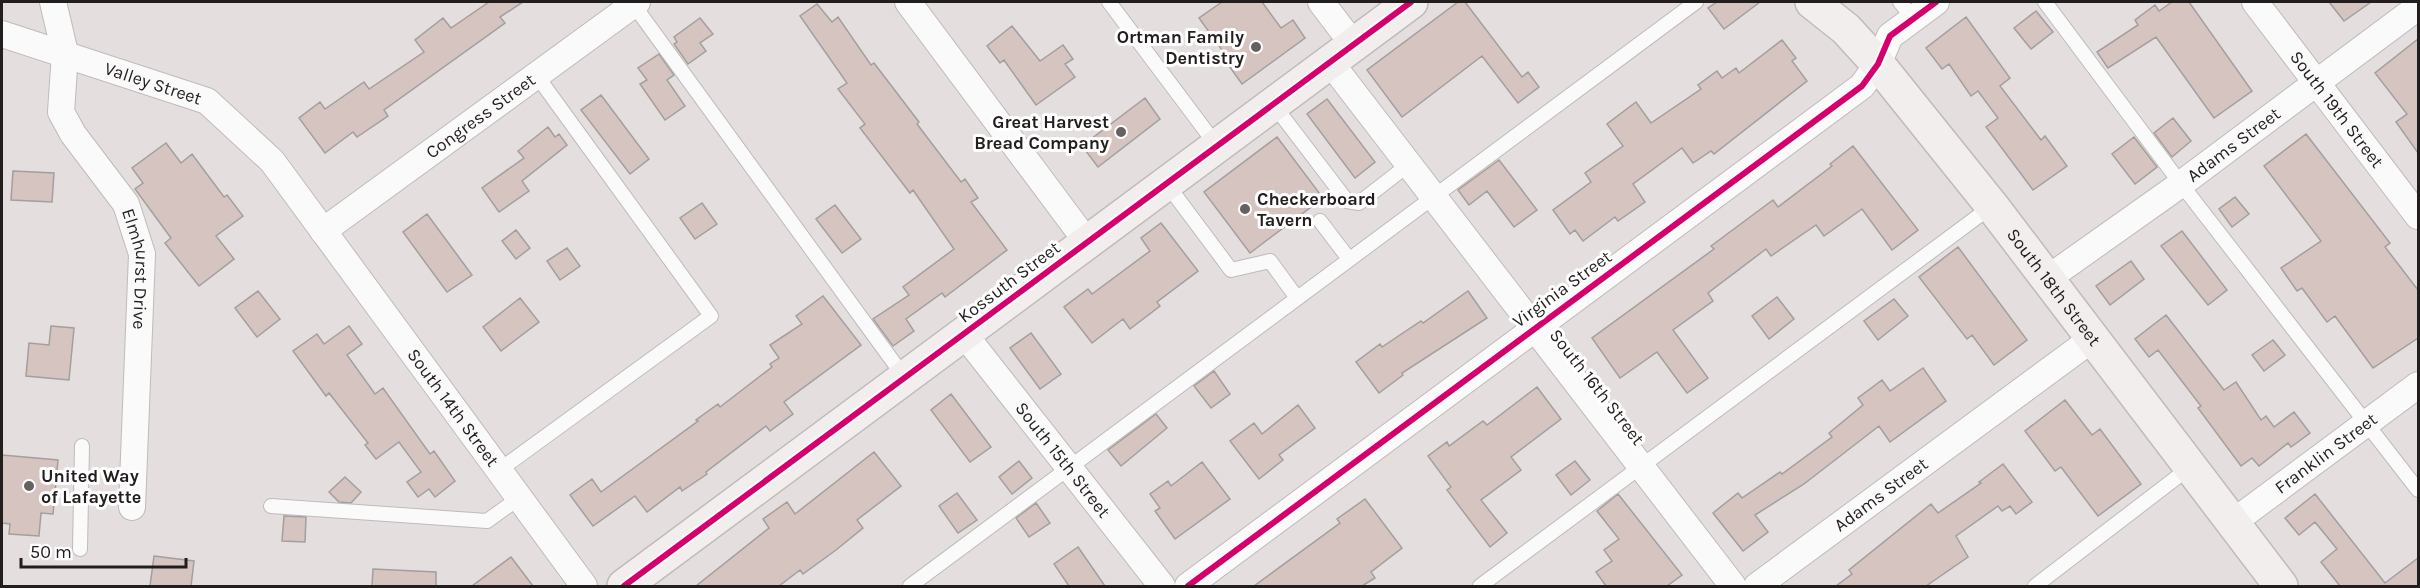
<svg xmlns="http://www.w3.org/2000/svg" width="2420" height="588" viewBox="0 0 2420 588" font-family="Karla,sans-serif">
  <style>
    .building { fill: #d6c4c1; stroke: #a39f9e; stroke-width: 1.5 }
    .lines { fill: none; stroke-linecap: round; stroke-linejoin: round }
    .lane-casing { stroke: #bfbbba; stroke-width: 16 }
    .street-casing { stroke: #bfbbba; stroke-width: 28 }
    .secondary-casing { stroke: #bfbbba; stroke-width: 36 }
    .lane { stroke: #fbfafa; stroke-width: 14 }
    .street { stroke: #fbfafa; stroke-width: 26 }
    .secondary { stroke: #f2eeee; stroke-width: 33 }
    .cycleway-casing { stroke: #fff; stroke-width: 10 }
    .cycleway { stroke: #d6006c; stroke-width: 6 }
    .poi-dot { fill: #666161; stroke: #fff; stroke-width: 2 }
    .labels { text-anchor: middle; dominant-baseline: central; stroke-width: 6; stroke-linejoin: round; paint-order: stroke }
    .poi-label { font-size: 18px; font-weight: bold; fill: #221e1d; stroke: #fff; text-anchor: end }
    .street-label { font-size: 18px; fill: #221e1d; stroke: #fff }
  </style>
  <rect width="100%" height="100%" fill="#e4dede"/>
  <path class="building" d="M489,2h34l-23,15 5,6 -121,87 4,6 -31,21 -4,-5 -28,21 -26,-35 21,-16 5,7 39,-27 5,7 55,-37 -9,-12 28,-22 8,10z
    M1222,2h40l19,26 12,-8 12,18 -63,46 -18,-25 3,-2 -28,-39z
    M1458,2h7l57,75 6,-5 11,15 -21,16 -36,-47 -80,61 -35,-47z
    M1717,2h43l-36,27 -16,-21z
    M2172,2h17l63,89 -38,27 -58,-81 -48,31 -11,-16 41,-27 -3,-5 20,-15 4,6z
    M2329,2h42l-27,19z
    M817,4l15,18 6,-5 33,48 3,-2 45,59 -2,2 44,58 4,-3 13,19 -7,4 36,48 -62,47 -3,-4 -36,26 8,12 -21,15 -20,-27 36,-24 -6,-8 51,-38 -41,-59 -3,3 -50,-65 5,-4 -27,-35 9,-6 -47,-67z
    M2036,11l17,21 -22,17 -17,-21z
    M1966,17l44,61 -10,8 41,54 4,-4 22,30 -34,24 -47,-63 12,-9 -20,-27 -7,5 -22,-32 -7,5 -16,-21z
    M700,18l13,16 -13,9 6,8 -18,13 -14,-20 3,-2 -3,-5z
    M1012,26l28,35 23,-16 10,14 -8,5 10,13 -39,28 -32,-45 -4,3 -13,-17z
    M2418,39v114l-22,-31 11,-8 -32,-41z
    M1782,40l14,18 -4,3 15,20 -93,73 -3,-3 -18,12 -11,-15 -49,36 12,18 -27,19 -3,-4 -32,24 -8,-11 -5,4 -17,-24 38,-28 -6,-9 38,-27 -16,-22 29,-22 15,21 50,-34 -3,-4 19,-14 5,7 14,-10 3,5z
    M659,54l15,21 -7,5 18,26 -20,14 -25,-36 7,-4 -9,-12z
    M601,95l48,64 -19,15 -49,-64z
    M1145,98l15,21 -62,48 -16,-21z
    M1327,99l48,63 -20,16 -48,-64z
    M2173,118l18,23 -19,16 -18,-24z
    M548,127l7,10 4,-3 8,11 -45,36 7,10 -30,21 -17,-24 42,-30 -6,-7z
    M2306,134l84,109 -5,4 33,43v48l-45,30 -38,-52 -8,6 -25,-34 -5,3 -16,-23 40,-27 -57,-75z
    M1277,137l46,61 -73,55 -46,-61z
    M2134,137l23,30 -22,17 -23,-30z
    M166,143l15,20 11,-9 32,43 3,-2 16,21 -27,20 18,23 -35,27 -34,-43 6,-5 -36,-49 8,-6 -11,-15z
    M1853,146l65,84 -26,20 -30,-41 -38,27 -8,-11 -45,31 -5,-7 -58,44 5,8 -40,29 35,48 -21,15 -30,-41 -37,26 -28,-40 122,-89 -3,-3 62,-46 5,7 54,-41 -2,-2z
    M1499,160l38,50 -23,17 -27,-36 -18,14 -11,-15z
    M13,171l41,2 -2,29 -41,-2z
    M2235,197l14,17 -17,13 -13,-18z
    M702,203l15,21 -22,15 -15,-21z
    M835,205l26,34 -19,14 -26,-34z
    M427,214l45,61 -25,17 -44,-60z
    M1161,223l37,48 -41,31 3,4 -30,23 -7,-10 -31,24 -28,-36 24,-18 4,5 58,-43 -9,-13z
    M516,230l14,18 -14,11 -14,-18z
    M2182,231l45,59 -19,15 -47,-59z
    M1958,247l69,93 -33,25 -22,-30 -5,4 -48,-62z
    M567,248l13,18 -20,14 -13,-19z
    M2131,261l13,18 -34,26 -14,-19z
    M258,291l22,28 -23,18 -22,-29z
    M1468,291l19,27 -85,55 1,2 -24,18 -23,-31 24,-18 2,3 39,-26 2,2z
    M823,296l38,49 -77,57 9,12 -23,17 -4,-5 -60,46 1,2 -25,17 -2,-4 -33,25 -12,-16 -42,30 -23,-31 22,-16 9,13 97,-71 -2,-1 22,-16 2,3 52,-40 -2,-3 9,-6 -9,-13 32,-21 -6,-8z
    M1777,297l17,22 -25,20 -17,-23z
    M520,298l19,24 -38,29 -18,-24z
    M1894,299l14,17 -30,24 -14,-19z
    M2166,315l58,75 12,-8 25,38 5,-4 8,11 20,-15 16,21 -19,14 -3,-4 -29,23 -7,-8 -11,8 -43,-58 3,-2 -43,-56 -9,7 -14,-18z
    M51,326l23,2 -5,52 -43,-4 3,-33 20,2z
    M349,326l13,18 -15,11 28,39 8,-6 47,66 4,-3 21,30 -20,16 -6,-8 -11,8 -11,-15 14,-10 -22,-30 -23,17 -11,-14 3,-2 -39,-50 -3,3 -33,-45 24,-17 7,10z
    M1031,333l30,41 -21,15 -30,-41z
    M2273,340l12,15 -21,16 -12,-16z
    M1923,368l23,33 -56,41 -11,-16 -75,58 -49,31 13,17 -25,19 -30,-38 25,-20 4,5 38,-26 2,2 50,-37 -3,-4 34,-28 -5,-7 24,-18 8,11z
    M1214,371l16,23 -19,14 -17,-22z
    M1537,387l24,32 -50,38 10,13 -40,30 26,33 -17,14 -43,-57 4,-3 -23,-31 19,-14 2,4 34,-25 4,4z
    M951,394l40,53 -21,15 -39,-52z
    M2065,400l27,35 8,-6 41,55 -43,32 -37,-49 -6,4 -30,-40z
    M1298,405l17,23 -36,27 4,5 -24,19 -29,-38 24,-18 8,11z
    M1156,414l11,14 -46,38 -13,-16z
    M874,452l27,34 -44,34 6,8 -27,22 -33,24 -3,-4 -21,16h-83l73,-58 -6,-9 24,-17 8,12z
    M2,455l56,5 -5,54 -12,-1 -2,23 -30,-2 1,-10 -8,-1z
    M1019,461l13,17 -20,16 -13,-17z
    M1575,461l15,19 -19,15 -15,-20z
    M1202,462l28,37 -55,40 -20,-28 5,-3 -10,-14 18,-13 3,5z
    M2003,464l29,38 -16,12 -6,-8 -8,5 -4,-5 -42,30 12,21 -42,29h-90l16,-12 -3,-4 82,-66 7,9 43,-30 -2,-1z
    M345,477l16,15 -10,11 -12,-1 -10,-10z
    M957,493l20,27 -19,13 -19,-27z
    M1618,494l64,81 -15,11h-61l-10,-14 16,-11 -8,-11 15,-11 -22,-28z
    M2315,494l70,89 33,-25v28h-78l-19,-24 16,-13 -22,-27 -16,13 -14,-17z
    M1365,499l37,49 -31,24 4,6 -13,8h-108l86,-63 -3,-4z
    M1036,503l14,20 -21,14 -13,-19z
    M284,516l22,1 -1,25 -23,-1z
    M1078,547l27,39h-36l-15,-22z
    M154,556l40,5 -3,25h-41z
    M511,557l22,29h-61z
    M373,569l63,3v14h-64z"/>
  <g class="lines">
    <g class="lane-casing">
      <path id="lane" d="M1109,2l108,144
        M1900,2l13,16
        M2045,2l136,182 237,306
        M633,4l272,374
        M1273,104l74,97 12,2 49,-38
        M1166,183l65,87 39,-9 27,37
        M1320,221l29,38
        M498,471l213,-155 -174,-240
        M271,506l216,15 32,-23
        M80,549l2,-103
        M910,586l786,-584
        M1480,586l512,-380
        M2035,586l154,-118"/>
    </g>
    <g class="street-casing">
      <g id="street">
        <path id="s1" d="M53,2l12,51 -4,59 12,22 53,70 16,50 -10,253"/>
        <path d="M908,2l179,240"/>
        <path d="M1321,2l32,42"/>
        <path id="s2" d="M2255,2l163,214"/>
        <path id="s3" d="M2,34l205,67 65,60 312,425"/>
        <path d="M1330,62l403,524"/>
        <path id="s4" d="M323,231l314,-229"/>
        <path id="s5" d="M2047,279l134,-95 237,-177"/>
        <path id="s6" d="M964,334l198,252"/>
        <path id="s7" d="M2232,523l186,-138"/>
        <path d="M1188,586l674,-500 16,-22 12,-28 46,-34"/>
        <path id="s8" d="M1757,586l335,-247"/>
      </g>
    </g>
    <g class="secondary-casing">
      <g id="secondary">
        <path id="s9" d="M1812,2l34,27 32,35 114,142 289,380"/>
        <path d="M624,586l787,-584"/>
      </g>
    </g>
    <use href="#lane" class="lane"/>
    <use href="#street" class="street"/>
    <use href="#secondary" class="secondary"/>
    <g class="cycleway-casing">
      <path id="cycleway" d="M624,586l787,-584
        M1188,586l674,-500 16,-22 12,-28 46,-34"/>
    </g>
    <use href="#cycleway" class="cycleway"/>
  </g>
  <g class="poi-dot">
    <circle cx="1256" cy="47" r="6"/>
    <circle cx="1121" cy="132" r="6"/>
    <circle cx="1245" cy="209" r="6"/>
    <circle cx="29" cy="486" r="6"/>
  </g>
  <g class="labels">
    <g class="poi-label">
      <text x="1244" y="37">Ortman Family<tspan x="1244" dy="21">Dentistry</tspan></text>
      <text x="1109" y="122">Great Harvest<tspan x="1109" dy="21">Bread Company</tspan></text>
      <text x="1257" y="199" text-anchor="start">Checkerboard<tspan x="1257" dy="21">Tavern</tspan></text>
      <text x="41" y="476" text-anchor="start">United Way<tspan x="41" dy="21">of Lafayette</tspan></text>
    </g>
    <g class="street-label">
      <text stroke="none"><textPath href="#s3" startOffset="159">Valley Street</textPath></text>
      <text stroke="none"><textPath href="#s2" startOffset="135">South 19th Street</textPath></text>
      <text stroke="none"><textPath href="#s4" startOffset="195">Congress Street</textPath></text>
      <text stroke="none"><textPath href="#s5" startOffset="230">Adams Street</textPath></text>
      <text stroke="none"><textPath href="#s1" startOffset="291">Elmhurst Drive</textPath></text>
      <text transform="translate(1009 282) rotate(-37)">Kossuth Street</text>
      <text stroke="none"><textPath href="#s9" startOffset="375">South 18th Street</textPath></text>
      <text transform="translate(1562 289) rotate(-36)">Virginia Street</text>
      <text transform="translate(1597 387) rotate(52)">South 16th Street</text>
      <text stroke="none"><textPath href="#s3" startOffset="610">South 14th Street</textPath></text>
      <text stroke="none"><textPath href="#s7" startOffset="117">Franklin Street</textPath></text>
      <text stroke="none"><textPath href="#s6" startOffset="160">South 15th Street</textPath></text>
      <text stroke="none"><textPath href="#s8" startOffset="154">Adams Street</textPath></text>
    </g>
  </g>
  <rect width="2420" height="588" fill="none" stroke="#221e1d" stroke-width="6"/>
  <path d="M21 558v9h165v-9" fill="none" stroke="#221e1d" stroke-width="3"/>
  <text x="30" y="558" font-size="18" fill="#221e1d" stroke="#ffffff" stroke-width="4.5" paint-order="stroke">50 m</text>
</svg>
